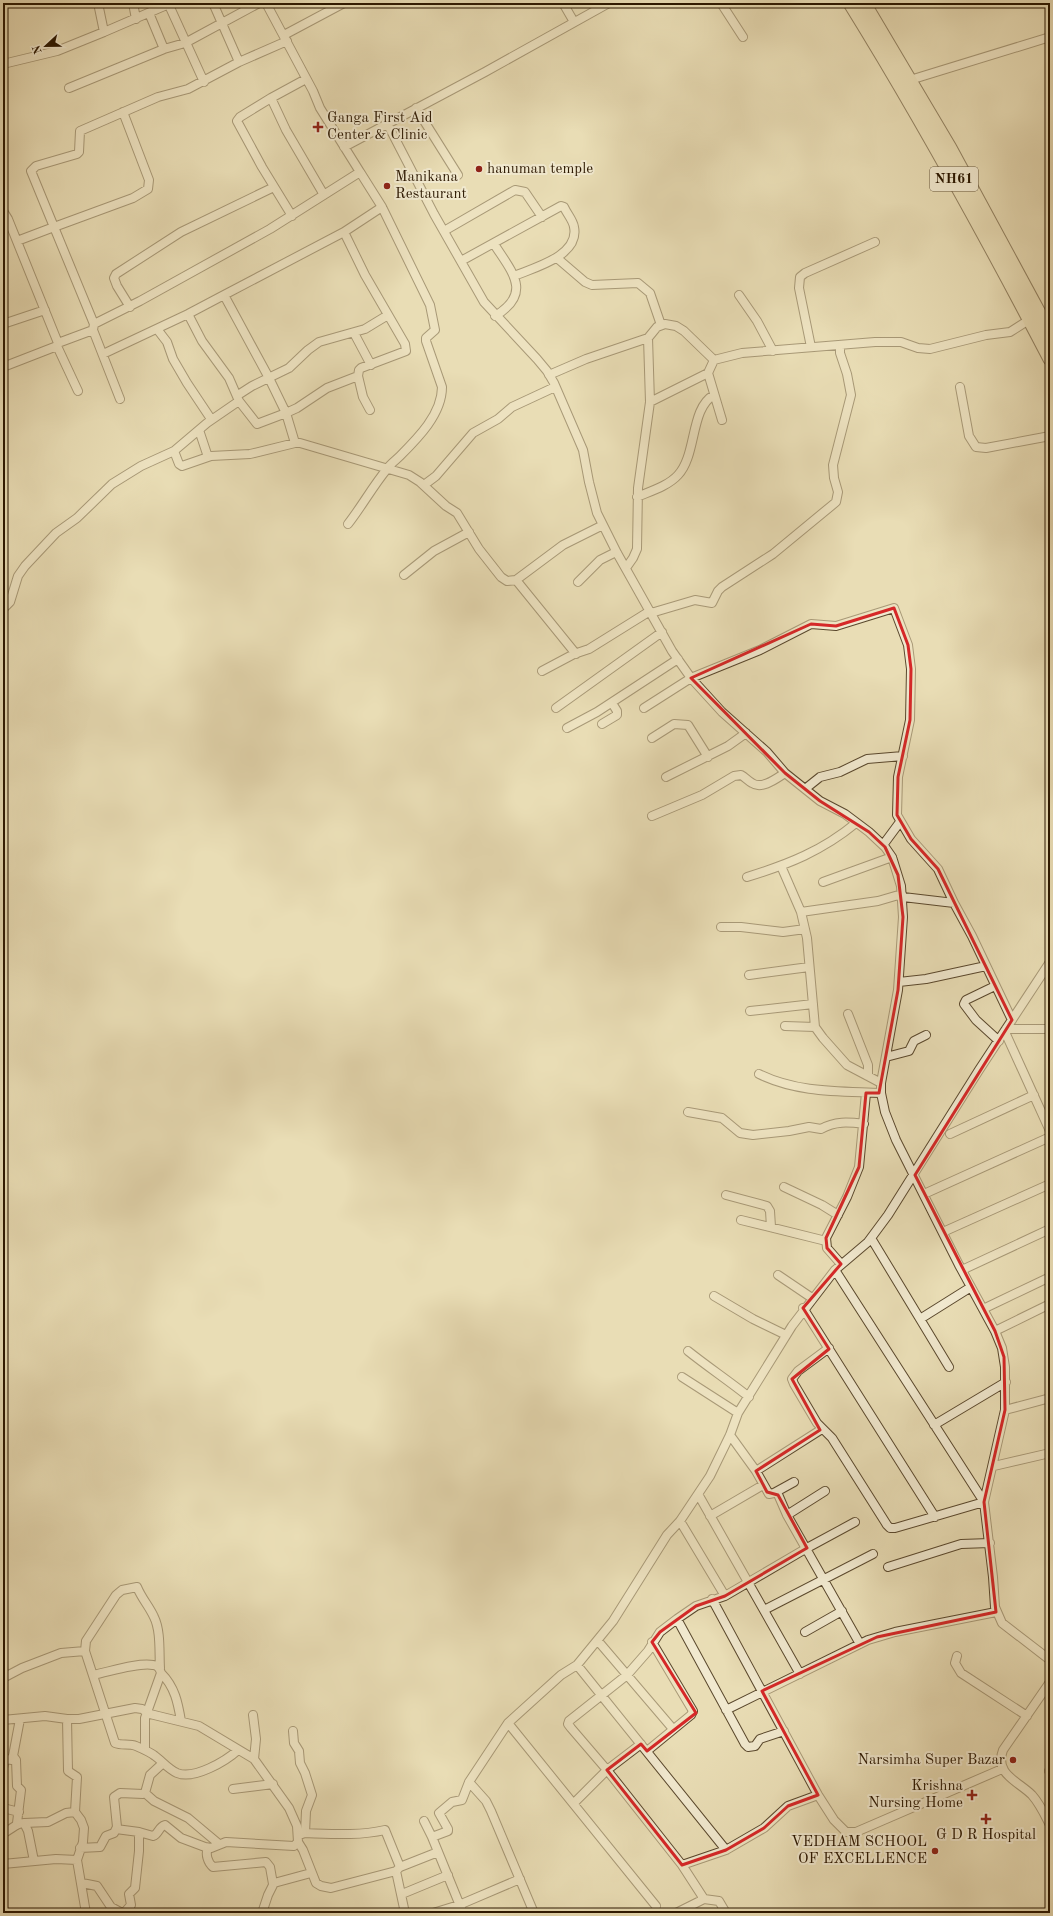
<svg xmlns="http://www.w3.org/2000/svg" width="1053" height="1916" viewBox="0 0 1053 1916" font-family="'Old Standard TT',serif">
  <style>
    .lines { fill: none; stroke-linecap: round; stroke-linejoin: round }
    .minor-casing { stroke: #5a482d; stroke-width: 10 }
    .trunk-casing { stroke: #2b1700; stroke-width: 15 }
    .minor { stroke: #f1e9cf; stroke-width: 8 }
    .trunk { stroke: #e9ddb5; stroke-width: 13 }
    .marked { fill: none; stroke: #d62828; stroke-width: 3; stroke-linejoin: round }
    .poi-dot { fill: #8f2418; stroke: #f1e9cf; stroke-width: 1.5 }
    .labels { text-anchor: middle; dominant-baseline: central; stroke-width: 4; stroke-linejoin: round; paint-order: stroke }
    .shield { fill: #f1e9cf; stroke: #66563e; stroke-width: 1 }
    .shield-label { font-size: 14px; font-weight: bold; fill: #2b1700 }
    .poi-label { font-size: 15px; fill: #2b1700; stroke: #f1e9cf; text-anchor: start }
  </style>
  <rect width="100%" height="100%" fill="#e9ddb5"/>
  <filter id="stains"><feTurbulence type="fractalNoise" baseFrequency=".005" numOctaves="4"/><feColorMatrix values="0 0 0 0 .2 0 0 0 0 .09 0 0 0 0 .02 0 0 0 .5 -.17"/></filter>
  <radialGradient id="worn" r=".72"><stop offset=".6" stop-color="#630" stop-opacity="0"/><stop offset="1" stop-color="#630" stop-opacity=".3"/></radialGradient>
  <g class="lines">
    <g class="minor-casing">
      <path id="minor" d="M98,3l6,29 65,-28
        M133,3l3,16
        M168,3l36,79
        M213,3l26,59
        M563,3l11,19
        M721,3l22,34
        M149,13l15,36
        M284,35l60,-32
        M3,64l54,-13 47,-19
        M306,79l-35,19 15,32 38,65
        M910,80l140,-43
        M69,88l95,-39 21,-6 74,-40
        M271,98l-31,19 -3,4 25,46 30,49
        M416,108l42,67
        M387,123l47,91 50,88 53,57 10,12 7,12 29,67 6,32 8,31 20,40 55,98 19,27 31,34 45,40 18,21 35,28 25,13 24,18 16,15 7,10 9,29 2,31 -5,73 -17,93v10l4,19 11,28 63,125 36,66 7,17 3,19v43l-21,92 9,75 2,30 7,16 48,37
        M344,147l141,-75 124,-69
        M3,211l5,8 50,124 -1,3 21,45
        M444,231l71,-41 10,2 17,25
        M17,241l37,-14 -23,-56 5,-5 41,-12 2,-2 1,-21 78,-34 30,-8 51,-27 48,-21
        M494,244c18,28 39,49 1,72
        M557,258l28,24 7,3 46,-2 12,10 11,32
        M461,261l100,-55 3,1c3,7 9,13 10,20 6,29 -41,41 -60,49
        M739,295l18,26 16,30
        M130,307l-13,-21 -3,-8 2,-4 65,-42 93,-45
        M3,324l42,-14
        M94,324l46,-23 130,-72 90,-57 -40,-64 -7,-17 -47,-88
        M157,329l10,13 6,17 14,24 24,36
        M354,333l17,32
        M58,343l35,-13
        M811,347l-12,-59 1,-11 5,-4 70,-31
        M103,354l85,-40 36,-19
        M3,367l54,-21
        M549,375l37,-16 62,-21 9,-11 8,-3 11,2 8,5 30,29
        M358,376l5,21 7,13
        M960,387l9,49 7,11 10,1 64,-12
        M238,395l14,-9 37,-18 19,-18 11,-8 46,-13 23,-14
        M120,399l-27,-69 1,-6 -40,-97 79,-29 15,-9 1,-9 -26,-68
        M239,401l18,23 29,-11 -17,-35 -45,-83 120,-63
        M650,402l58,-29
        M722,420l-14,-47 6,-13 28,-7 133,-11h26l17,6 12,1 56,-14 24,-3 22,-14
        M199,430l9,27
        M295,443l-9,-30 11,-5 30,-20 31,-12 1,-6 2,-2 45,-17 -1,-7 -40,-69 -21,-43 38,-25
        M174,451l5,13 3,2 29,-10 39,-2 45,-11h5l109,32 11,7 26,24 11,7 22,36 22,28 6,4 9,-1
        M424,485l12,-9 37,-43 25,-14 14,-12 43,-20
        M637,497c14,-6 31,-11 41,-22 19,-20 12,-67 36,-80
        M348,524c14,-18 25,-38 39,-55 3,-5 9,-9 13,-13 18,-18 42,-42 42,-69l-16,-46v-3l9,-8 -5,-25 -48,-98 -22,-35
        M626,568l7,-10 4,-9 1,-61 12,-86 -2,-64
        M404,575l30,-24 35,-19
        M578,582l22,-22 16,-8
        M3,609l7,-7 8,-26 7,-10 31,-33 21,-15 35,-34 29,-18 33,-15 33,-28 32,-22 -10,-23 -27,-37 -14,-27
        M651,613l44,-13 17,3 6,-12 4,-4 51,-33 63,-52 2,-10 -4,-14 -1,-13 18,-70 -4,-21 -7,-21v-8
        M576,654l-60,-74 47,-35 40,-20
        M542,671l32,-17 15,-5 61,-38
        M556,708l106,-76
        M644,708l47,-30 69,-28 51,-26 25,2 58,-18 14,37 3,24 -1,51 -12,57 -1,38 14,24 27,30 16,34
        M602,724l15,-9v-4l-5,-8
        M567,728l30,-16 81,-53
        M652,738l22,-14 14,1 20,32
        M666,777l62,-31 18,-13
        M805,789l15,-12 20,-5 27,-13 36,-3
        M652,816l50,-21 32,-19 7,-1c4,2 7,6 11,8 10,7 25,-5 33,-10
        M883,845l17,-23
        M781,866l20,46 77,-11 24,-7
        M747,877c42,-13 75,-26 109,-54
        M823,882l69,-25
        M903,897l51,6 18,33 40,84
        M801,912l6,26 8,89 8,11 24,27 34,18
        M721,927h20l42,5 22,-3
        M749,975l60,-8
        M899,982l27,-3 60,-13
        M995,986l-29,14 -2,4 12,16 23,21
        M750,1011l63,-7
        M848,1014l20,51v11
        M785,1026l30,1
        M1006,1029h44
        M1005,1032l45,99
        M886,1057l23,-6 5,-10 12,-6
        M759,1074c39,19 80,17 122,19
        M688,1112l34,6 18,15 13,2 36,-4 20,-4 12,2c14,-8 27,-7 43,-5
        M950,1134l84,-39
        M784,1187l38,18 16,10
        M924,1194l126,-57
        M726,1195l41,11 3,5 1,16
        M741,1220l85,21
        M943,1232l107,-48
        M871,1238l49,81 51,-32
        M841,1264l-14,-16 -1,-10 21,-41 12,-30 7,-74
        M835,1270l149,232
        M962,1270l88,-41
        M778,1275l34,23
        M714,1296l39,23 33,16
        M803,1308l132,209
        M983,1309l67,-32
        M920,1319l29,48
        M995,1331l55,-27
        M829,1348l-31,23 -6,8 2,5 23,39 15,15 55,87 3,3h5l89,-26
        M688,1351c20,16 41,30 61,46
        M682,1377l56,36
        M1005,1410l45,-12
        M934,1425l72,-43
        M730,1435l26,36 13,23 5,-1 20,-11
        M994,1466l56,-13
        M756,1471l66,-42
        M777,1492l10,23 73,129
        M698,1494l102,180
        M787,1515l38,-24
        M710,1516l53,-31
        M680,1521l45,75
        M888,1567l73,-23 29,-1
        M712,1599l106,196 16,25 12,12h10l146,-63
        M764,1610l109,-56
        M677,1619l68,125 3,3 7,-1 5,-7 24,-8
        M805,1632l37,-21
        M598,1641l75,88
        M957,1656l-2,7 6,10 66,43
        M577,1665l149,185 -44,15
        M160,1668c-1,-15 1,-37 -6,-51 -5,-11 -12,-18 -17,-30l-15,3 -6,5 -30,46 -1,10 30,92c7,3 14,0 21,3 7,3 14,6 19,10 7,5 13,13 22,17 17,7 49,-12 61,-23
        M161,1673c14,14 17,30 20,48
        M93,1675c16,-3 45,-13 60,-10 5,0 7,4 8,8l-16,45v32
        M3,1678l19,-10 39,-15 24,-2
        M1050,1682l-47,68c-9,24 15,31 29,45 8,9 13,20 18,30
        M726,1710l142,-70 27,-8 101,-20
        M253,1715l3,24 -2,20
        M67,1719h12l56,-11 7,1 8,5 49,12 55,33 35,49 8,18 1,16 5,8 13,33 5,3 10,2 65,-17
        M3,1720l42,-4 22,3 1,52 9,6 -2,35 6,8 3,8 -1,14 -6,18 9,53
        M508,1723l148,183
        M293,1731l1,12 5,8 1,12 5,10 7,22 -6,16 -1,22
        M647,1751l44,-36 2,-4 -41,-69
        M13,1756l3,4 1,26 4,4 -4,33
        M3,1768l2,-9 7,1 1,-4 7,-37
        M1049,1771l1,-1
        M469,1782l17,19 5,10 43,102
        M233,1789l40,-5
        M145,1793l9,8 34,17 31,26
        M574,1803l33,-33 34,-26
        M3,1808l16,4
        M424,1821l8,16 31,76
        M24,1823l24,-1 18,-9 9,-1
        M116,1829l23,3 14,4c6,-2 5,-9 12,-11l16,13 24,9 6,1 15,-6 68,4 4,-4
        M3,1833c9,-3 12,-10 21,-10l4,8 6,30
        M299,1835l6,-2c28,1 54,3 80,-3l15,37 -4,4 9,42
        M432,1837l16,-6v-2l-9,-16 13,-11 10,-2 7,-18 39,-59 53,-48 16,-10 36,-44 54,-86 13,-14 30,-45 20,-41 8,-22 54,-87 43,-56 33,-28 20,-27 91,-145 71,-108
        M80,1848l20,-1 6,-11 8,-3 3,-6 -3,-30 6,-4 23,1 2,-1 5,-18 13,-12
        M208,1848c-3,6 0,15 5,19l53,-5 4,5 3,17
        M726,1850l38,-22 24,-22 30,-11
        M3,1864l53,-5 21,1
        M400,1867l38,-15
        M82,1883l15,3 14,21 11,6
        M402,1894l46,-19
        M704,1899l-22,-34 -75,-95 -36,-42 -3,-4 1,-3 58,-46 21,-24 12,-19 17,-13 19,-13 29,-10 82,-48 48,-26
        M124,1913l7,-8 -2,-11 6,-6 4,-37v-19
        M262,1913l6,-18 6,-12 37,-10
        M433,1913l26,-8 61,-26
        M676,1913l28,-14 15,2 7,12"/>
    </g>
    <g class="trunk-casing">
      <path id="trunk" d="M850,3c72,116 137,235 200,356
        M864,3l86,145 100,185"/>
    </g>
    <use href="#minor" class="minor"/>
    <use href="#trunk" class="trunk"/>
  </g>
  <path d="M0 0H1053V1916H0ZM894,608l14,37 3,24 -1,51 -12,57 -1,38 14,24 27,30 74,151 -97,155 80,156 9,26 1,53 -21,92 12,110 -119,25 -115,54 56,104 -30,11 -24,22 -38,22 -44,15 -75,-95 34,-26 6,7 49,-38 -44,-71 8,-10 36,-26 29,-10 82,-48 -29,-53 -11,-3 -11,-21 64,-41 -28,-51 37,-30 -26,-41 38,-44 -14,-16 -1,-10 33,-71 7,-74h13l19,-103 5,-73 -5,-42 -13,-28 -16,-15 -49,-31 -35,-28 -94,-95 120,-54 25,2z" fill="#e9ddb5" fill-opacity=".55" fill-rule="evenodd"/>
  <path class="marked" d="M894,608l14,37 3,24 -1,51 -12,57 -1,38 14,24 27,30 74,151 -97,155 80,156 9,26 1,53 -21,92 12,110 -119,25 -115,54 56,104 -30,11 -24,22 -38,22 -44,15 -75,-95 34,-26 6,7 49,-38 -44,-71 8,-10 36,-26 29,-10 82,-48 -29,-53 -11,-3 -11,-21 64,-41 -28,-51 37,-30 -26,-41 38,-44 -14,-16 -1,-10 33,-71 7,-74h13l19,-103 5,-73 -5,-42 -13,-28 -16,-15 -49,-31 -35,-28 -94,-95 120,-54 25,2z"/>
  <g class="poi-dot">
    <path d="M316 121h4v4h4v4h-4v4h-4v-4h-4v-4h4z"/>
    <circle cx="479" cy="169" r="4"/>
    <circle cx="387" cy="186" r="4"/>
    <circle cx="1013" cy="1760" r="4"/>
    <path d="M970 1789h4v4h4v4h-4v4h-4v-4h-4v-4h4z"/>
    <path d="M984 1813h4v4h4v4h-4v4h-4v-4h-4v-4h4z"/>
    <circle cx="935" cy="1851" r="4"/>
  </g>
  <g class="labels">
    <rect class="shield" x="930" y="167" width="48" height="24" rx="3"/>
    <g class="shield-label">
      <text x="954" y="179">NH61</text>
    </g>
    <g class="poi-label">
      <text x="327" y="118">Ganga First Aid<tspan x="327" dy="17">Center &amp; Clinic</tspan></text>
      <text x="487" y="169">hanuman temple</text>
      <text x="395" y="177">Manikana<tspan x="395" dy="17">Restaurant</tspan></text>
      <text x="1005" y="1760" text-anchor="end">Narsimha Super Bazar</text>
      <text x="963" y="1786" text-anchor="end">Krishna<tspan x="963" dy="17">Nursing Home</tspan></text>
      <text x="986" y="1835" text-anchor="middle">G D R Hospital</text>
      <text x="927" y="1842" text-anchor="end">VEDHAM SCHOOL<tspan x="927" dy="17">OF EXCELLENCE</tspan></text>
    </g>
  </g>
  <rect width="1053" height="1916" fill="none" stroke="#e9ddb5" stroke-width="16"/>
  <rect x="4" y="4" width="1045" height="1908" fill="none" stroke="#2b1700" stroke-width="2"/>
  <rect x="8" y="8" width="1037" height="1900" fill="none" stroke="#2b1700"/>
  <g transform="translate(46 46) rotate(248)" stroke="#f1e9cf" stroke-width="3" paint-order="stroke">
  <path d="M0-3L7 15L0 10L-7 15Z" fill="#2b1700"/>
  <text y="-6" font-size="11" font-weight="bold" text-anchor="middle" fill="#2b1700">N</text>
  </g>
  <rect width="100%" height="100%" filter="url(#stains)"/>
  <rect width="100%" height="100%" fill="url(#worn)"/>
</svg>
